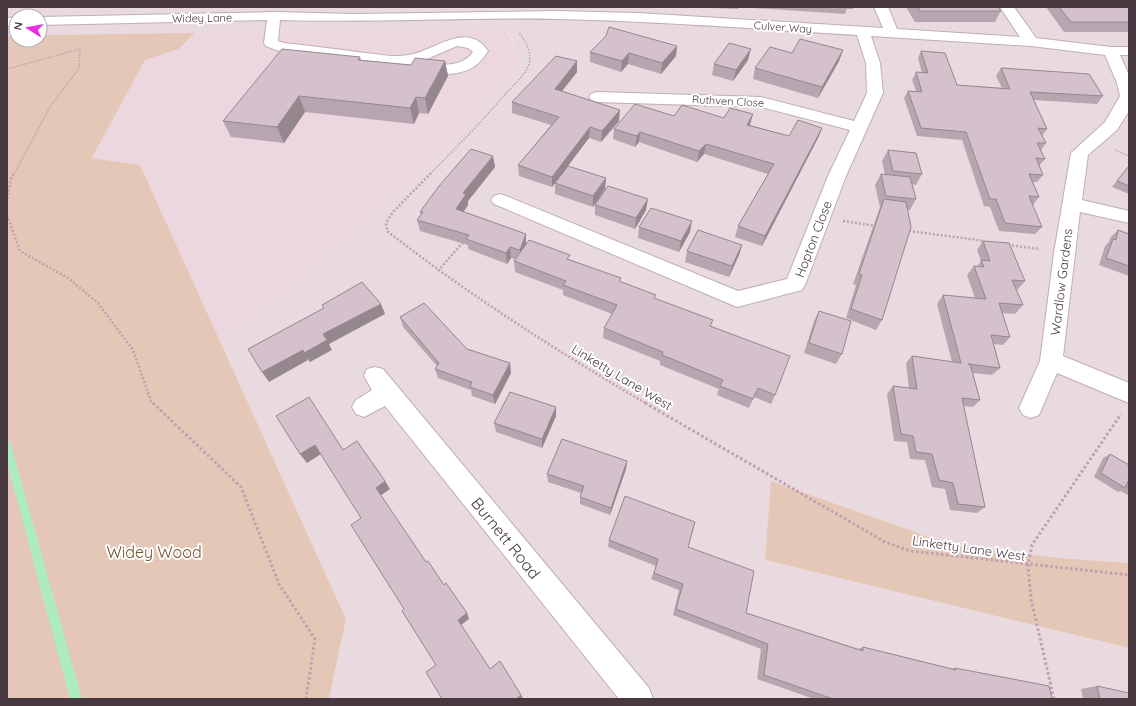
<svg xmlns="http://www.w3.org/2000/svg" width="1136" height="706" viewBox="0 0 1136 706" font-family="Quicksand,sans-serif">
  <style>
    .residential { fill: #e8dadf }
    .education { fill: #ecd6df }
    .green { fill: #e5c7b7 }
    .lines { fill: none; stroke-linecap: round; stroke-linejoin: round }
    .stream { fill: #adecc0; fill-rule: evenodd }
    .minor-casing { stroke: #bfaeb6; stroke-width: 2 }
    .path-far2 { stroke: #c0a0af; stroke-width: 1.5; stroke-dasharray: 1.5 1.5; stroke-linecap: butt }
    .path-far1 { stroke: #c0a0af; stroke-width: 2.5; stroke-dasharray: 2 2; stroke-linecap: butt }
    .path { stroke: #c0a0af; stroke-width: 3; stroke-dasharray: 2.5 2.5; stroke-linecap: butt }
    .minor { fill: #fff; fill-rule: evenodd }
    .wall { fill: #b7a6af }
    .shaded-wall { fill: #95878e }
    .building { fill: #d5c1cb; stroke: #95878e }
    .labels { text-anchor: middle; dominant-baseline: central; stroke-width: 4; stroke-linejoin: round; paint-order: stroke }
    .far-street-label { font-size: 11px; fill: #483941; stroke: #fff }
    .street-label { font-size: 13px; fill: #483941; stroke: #fff }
    .near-street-label { font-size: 16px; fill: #483941; stroke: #fff }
    .near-park-label { font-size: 16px; fill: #765430; stroke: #fff }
  </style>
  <rect width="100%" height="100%" fill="#f4ebef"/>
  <path class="residential" d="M7,7h1122v556l-69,-5 -105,-12 -183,-65 -7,79 364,88v51h-800l17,-80 -126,-277 60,-48 173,-152 68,-81 -12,-29 -469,3v-19h-24v19l-9,1z"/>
  <path class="education" d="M508,32l13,29 -68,81 -173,152 -60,48 -80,-177 -48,-7 53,-98 34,-11 16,-16z"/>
  <path class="green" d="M195,33l-16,16 -34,11 -53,98 48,7 206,454 -17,80h-322v-663l9,-1v5h24v-5z
    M771,481l184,65 105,12 69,5v85l-364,-88z"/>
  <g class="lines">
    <path class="stream" d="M7,441l3,1 1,3 71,254h-12l-63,-237z"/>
    <g class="minor-casing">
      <path id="minor" d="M874,7h14l9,22 123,8 -20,-30h14l22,31 75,9h18v8h-9l9,20v36l-12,19 -29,25 -6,45 47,11v12l-49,-11 -17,144 66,27v20l-72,-30 -18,42 -8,3 -8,-3 -4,-7 21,-47 14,-108 17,-100 34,-31 15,-26 -3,-13 -12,-28 -74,-9 -160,-10 9,27 3,30 -37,83 -41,109 -3,5 -65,17 -243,-103 -3,-4 3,-4 6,-2 6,2 232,95 49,-12 41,-103 22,-46 -89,-23 -164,-5 -6,-2 -2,-3 2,-3 6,-2 164,5 93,24 13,-28 -1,-30 -9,-28c-100,-6 -199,-14 -299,-16 -92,-2 -185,4 -278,1l-2,21 6,2c27,3 54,6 81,10 14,1 29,5 43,2 25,-3 59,-36 80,-4 -8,13 -16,19 -31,22 -21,4 -40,-5 -60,-8 -39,-6 -83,-6 -121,-15l-10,-4 -2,-3 3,-23 -227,5v-8l234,-5 80,2 202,-3 82,2 245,15zM457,46l11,2 5,4c-12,17 -35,13 -53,10z
        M16,17v8l-9,1v-8z
        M375,367l8,2 266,319 4,11h-34l-234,-293 -21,11 -8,-3 -4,-7 4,-7 16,-10 -8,-14 3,-7z"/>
    </g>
    <path class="path-far2" d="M7,69l73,-20 -1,19 -29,39 -36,67
      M1115,150l14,6
      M430,174c27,-27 53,-54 78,-83 8,-8 17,-16 21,-27 3,-11 -3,-23 -10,-31"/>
    <path class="path-far1" d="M431,173l-38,39 -7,11 1,8c82,64 170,120 260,173
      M7,199l4,-20 3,-6
      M7,215l13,36 48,27 30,25 35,47 18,51 3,3
      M843,221l33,5
      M909,231l76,10
      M1008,245l32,4
      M438,271l26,-30"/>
    <path class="path" d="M153,403l88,84 38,97 36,55 -9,60
      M645,403l240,139 25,9 219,24
      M1054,699l-23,-100 -3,-33 4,-21 89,-131"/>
    <use href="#minor" class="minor"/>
  </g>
  <path class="wall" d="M712,7h141v2h-6l-2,5 -107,-7v2l-26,-1z
    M906,7h92l3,4 -6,11h-80z
    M1046,7h83v25h-65z
    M677,46l-1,10 -15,18 -33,-10 -7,8 -31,-10v-10z
    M843,50l-4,11 -21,37 -65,-19 2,-11 37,-15z
    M921,51l36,34 45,3 -6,-12 5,-8 102,28 -6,8 -63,-4 13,29 -5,7 4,7 -5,7 4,9 -6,7 4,9 -6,7h-4l6,15 -6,8h-1l10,22 -7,7 -36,-3 -9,-24 -6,-1 -22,-66 -45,-4 -13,-38 4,-7h8l-4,-11 4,-8 6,1 -4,-15z
    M360,57l1,3 50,5 34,-4 3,15 -20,38 -9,-1 -5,11 -109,-12 -21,31 -53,-6 -8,-16z
    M748,60l-15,21 -21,-6 2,-11z
    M577,61v11l-15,19 57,30 -18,21 -12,-4 -37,49 -33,-11 -1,-11 33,-40 -39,-12v-11z
    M674,116l76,9 39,11 33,-8 -4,10 -56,108 -27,-9 3,-11 30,-52 -64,-20 -7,8 -58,-20 -4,5 -22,-8 1,-10z
    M888,150l34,24 -6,11 -4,-1 4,15 -6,11h-2l-26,110 -6,10 -30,-12 10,-33 -3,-1 27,-77 -5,-22 6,-11h4l-3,-13z
    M493,156l2,11 -27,34v4l-5,7 63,22v10l44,16 50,22 91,44 64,69 -4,9 -17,-7 -5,11 -32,-13 2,-6 -59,-24v-4l-57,-23 1,-10 8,-14 -49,-19v-5l-48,-18 -1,-11 1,-2 -4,-1 -4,6 -39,-15v-4l-48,-14 -3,-11 4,-5 -1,-3z
    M1129,165v29l-17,-7z
    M606,178l-1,11 -12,18 -38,-13v-11z
    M595,205l51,5 -11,19 -40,-14z
    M639,227l51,5 -11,20 -41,-14z
    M1118,230l11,4v42l-30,-11 6,-19 4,-4 1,-4z
    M983,241l42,40 -7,8h-2l7,16 -8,9 -13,-1 8,24 -7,8 -10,-1 7,24 -8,7 -19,-2 7,27 -7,7 -10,-1 22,101 -8,6 -27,-3 -5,-21 -13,-2 -7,-27 -15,-1 -3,-17 -13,-1 -7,-47 6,-8 16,2 -3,-25 6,-7 40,6 -15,-58 6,-9 32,3 -8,-23 7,-9 3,1 4,-6 -4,-11z
    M742,245l-3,10 -10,22 -44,-15 2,-11z
    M819,311l23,43 -6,10 -32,-11 10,-32z
    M400,317l67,32 44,24 -16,31 -23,-8 -1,-6 -33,-12 -3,-9 2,-3 -34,-39z
    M556,407v9l-14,32 -46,-16 -2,-9z
    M1110,454l19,11v31l-8,-5 -3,1 -24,-15 9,-19z
    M627,461l-1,8 -16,46 -30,-11v-7l1,-4 -33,-11 -1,-8z
    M609,540l79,7 58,66 112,36 5,-2 89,22 3,-1 97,31h-238l-57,-20 4,-30 -88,-34 6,-25 -28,-11 5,-13 -48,-19z
    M1097,686l32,13h-46l-2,-10z"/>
  <path class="shaded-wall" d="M677,46l-1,10 -15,18 1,-11z
    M751,49l-3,11 -15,21 3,-11z
    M843,50l-4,11 -21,37 4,-11z
    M629,53l-1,11 -7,8 1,-11z
    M445,61l3,15 -20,38 -3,-16z
    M577,61v11l-22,28v-11z
    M299,96l6,16 -21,31 -7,-16z
    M416,97l3,16 -5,11 -4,-16z
    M620,110l-1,11 -18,21 1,-11z
    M753,114l-3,11 -6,10 3,-10z
    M590,127l-1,11 -37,49v-10z
    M822,128l-4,10 -56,108 3,-10z
    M640,132l-1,10 -4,5 2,-11z
    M706,144l-2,10 -7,8 2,-11z
    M493,156l2,11 -27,34v4l-10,15 -2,-11 7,-16z
    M606,178l-1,11 -12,18v-11z
    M648,199l-2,11 -11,19 1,-11z
    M692,221l-2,11 -11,20 2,-11z
    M526,234v10l-5,17 -1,-11z
    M742,245l-3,10 -10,22 3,-11z
    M510,247l1,11 -4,6 -1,-11z
    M381,304l4,10 -56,30 3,6 -22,12 -6,-9 19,-19z
    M303,350l5,10 -39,22 -7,-10z
    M510,363l1,10 -16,31 -2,-9z
    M556,407v9l-14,32v-9z
    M315,445l6,9 -14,9 -7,-9z
    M627,461l-1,8 -16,46 1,-7z
    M385,481l5,8 -10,7 -4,-8z
    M467,613l2,6 -8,6 -3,-5z
    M521,695l2,3 -2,1h-5z"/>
  <path class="building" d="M918,7h80l3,4h-81z
    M1059,7h70v15h-58z
    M609,27l68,19 -15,17 -33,-10 -7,8 -32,-9 16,-16z
    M800,39l43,11 -21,37 -67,-19 15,-21 22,6z
    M729,43l22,6 -15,21 -22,-6z
    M282,49l78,8 -2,3 53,5 4,-7 30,3 -20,37 -9,-1 -6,11 -111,-12 -22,31 -54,-6z
    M921,51l24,2 12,32 53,4 -9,-21 88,6 14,22 -73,-4 17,37 -9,-1 8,15h-9l8,16 -9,-1 7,17 -14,-1 10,23 -10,-1 13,31 -37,-4 -9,-24h-6l-24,-67 -45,-4 -13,-37 14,1 -6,-20 12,1z
    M556,56l21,5 -22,28 65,21 -18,21 -12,-4 -38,50 -34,-12 41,-48 -47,-15z
    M635,104l39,12 8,-11 42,13 6,-10 23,6 -6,11 42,11 9,-16 24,8 -57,108 -27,-10 36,-62 -68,-20 -7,7 -59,-19 -3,4 -23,-7z
    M471,149l22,7 -30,37 3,1 -10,15 70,25 -6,16 -10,-3 -4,6 -40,-14 3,-4 -52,-15 6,-8h-3l19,-26z
    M888,150l28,3 6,21 -29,-3z
    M568,166l38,12 -13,18 -38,-13z
    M1129,166v20l-12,-5z
    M881,174l29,3 6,22 -30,-3z
    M608,186l40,13 -12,19 -41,-13z
    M884,199l22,3 5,25 -29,93 -31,-11 11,-34 -3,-1z
    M651,208l41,13 -11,20 -42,-14z
    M698,230l44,15 -10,21 -45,-15z
    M1118,230l11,4v32l-23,-8 7,-19 3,1z
    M529,240l41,15 -3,4 54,19 -2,3 37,14 -2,3 59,22 -3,6 80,30 -15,39 -17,-7 -5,11 -33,-13 3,-6 -61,-25 1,-3 -59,-24 13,-23 -54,-20 3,-4 -52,-20z
    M983,241l26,2 16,38 -13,-1 11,25 -24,-2 11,34 -19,-2 9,33 -32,-4h2l10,36 -18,-2 23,109 -27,-3 -5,-21 -14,-3 -7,-26 -16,-2 -3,-16 -12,-2 -8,-48 24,3 -5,-33 49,7 -18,-68 43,4 -12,-33 10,1 -3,-7 9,1z
    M362,282l19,22 -58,30 4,6 -23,13 -1,-3 -41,22 -14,-23 76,-41 -2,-3z
    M424,303l43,46 43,14 -17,32 -23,-8 2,-5 -37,-13 4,-6 -39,-46z
    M819,311l32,10 -9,33 -33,-11z
    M510,392l46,15 -14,32 -48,-16z
    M309,397l34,53 14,-9 28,40 -9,7 50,74 2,-1 16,24 2,-2 21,30 -9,7 32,49 10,-8 21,34 -5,4h-74l-16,-27 10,-7 -34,-54 2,-2 -53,-84 10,-7 -46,-73 -15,9 -24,-38z
    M562,439l65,22 -16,47 -31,-11 4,-11 -37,-12z
    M1110,454l19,11v15l-4,8 -24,-15z
    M1129,480v7l-3,-1z
    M625,496l70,26 -7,25 66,24 -8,42 117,38v-4l93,23 -1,-2 94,18 3,13h-219l-69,-24 4,-31 -92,-35 7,-25 -29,-11 4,-14 -49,-19z
    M1097,686l32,7v6h-29z"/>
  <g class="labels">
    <g class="far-street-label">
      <text transform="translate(202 18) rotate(-1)">Widey Lane</text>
      <text transform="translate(783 27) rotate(4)">Culver Way</text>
      <text transform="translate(728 101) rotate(3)">Ruthven Close</text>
    </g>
    <g class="street-label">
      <text transform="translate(813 239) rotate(-69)">Hopton Close</text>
      <text transform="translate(1061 282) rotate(-83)">Wardlow Gardens</text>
      <text transform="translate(622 377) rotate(31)">Linketty Lane West</text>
      <text transform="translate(969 548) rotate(8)">Linketty Lane West</text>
    </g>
    <g class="near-street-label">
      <text transform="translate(506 538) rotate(51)">Burnett Road</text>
    </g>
    <g class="near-park-label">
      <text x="154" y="552">Widey Wood</text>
    </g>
  </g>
  <rect width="1136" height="706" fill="none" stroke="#483941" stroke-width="16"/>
  <g transform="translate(28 28) rotate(281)"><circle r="19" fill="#ffffff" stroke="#b6b0b3"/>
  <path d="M0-3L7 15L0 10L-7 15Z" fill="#ea2ce1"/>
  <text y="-6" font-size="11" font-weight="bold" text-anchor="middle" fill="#483941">N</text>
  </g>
</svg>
